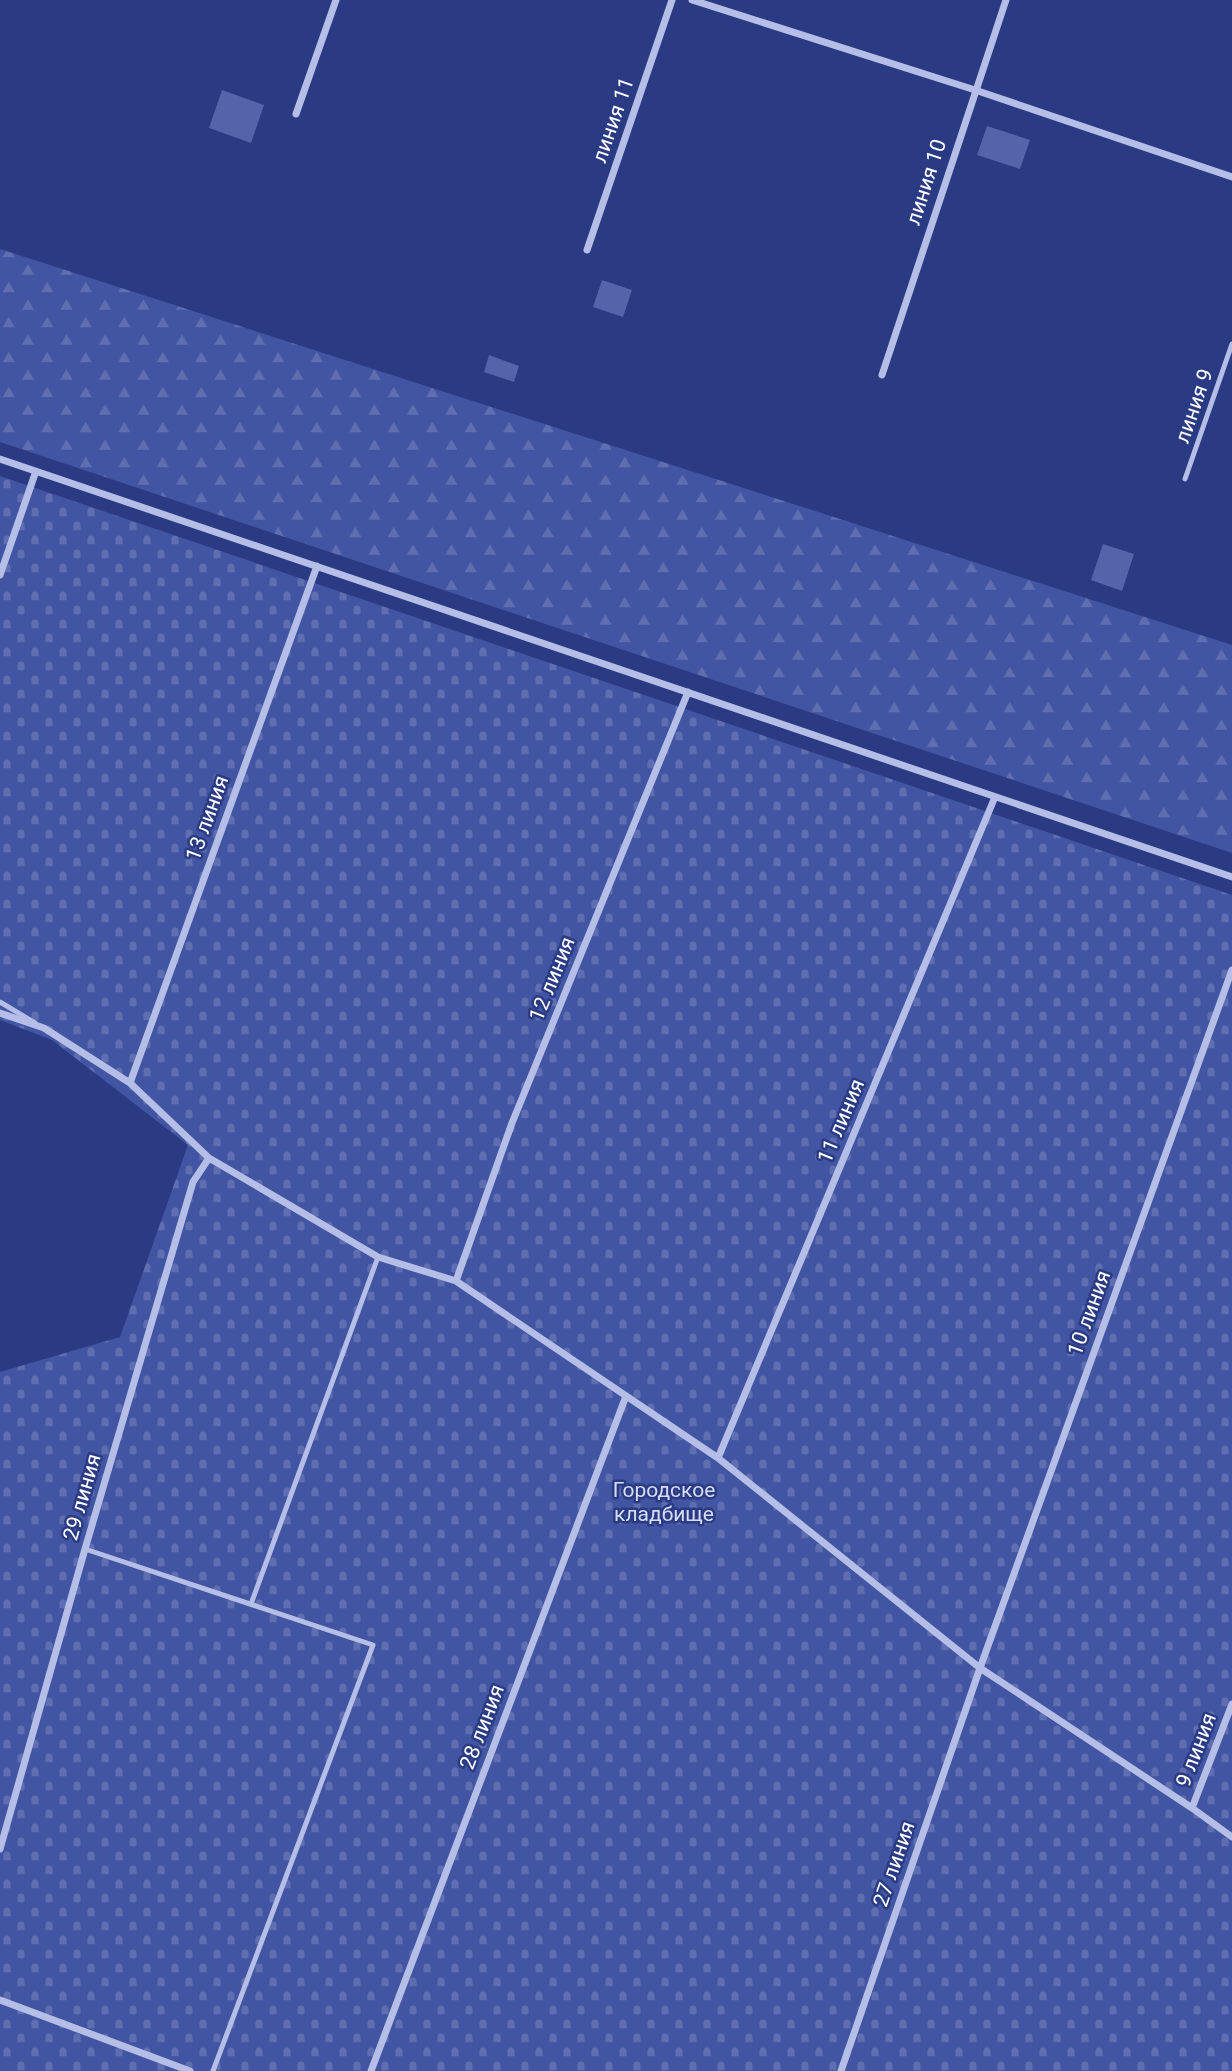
<svg xmlns="http://www.w3.org/2000/svg" width="1232" height="2071" viewBox="0 0 1232 2071" font-family="Roboto,sans-serif">
  <style>
    .forest { fill: url(#forest-firs) }
    .cemetery { fill: url(#cemetery-stones) }
    .building { fill: #5364ab }
    .lines { fill: none; stroke-linecap: round; stroke-linejoin: round }
    .service { stroke: #b4bee7; stroke-width: 5 }
    .minor { stroke: #b4bee7; stroke-width: 7 }
    .labels { text-anchor: middle; dominant-baseline: central; stroke-width: 5; stroke-linejoin: round; paint-order: stroke }
    .street-label { font-size: 21px; fill: #fff; stroke: #2a3b84 }
    .park-label { font-size: 21px; fill: #d7ddf6; stroke: #2a3b84 }
  </style>
  <defs>
    <pattern id="forest-firs" width="22" height="20" patternUnits="userSpaceOnUse" patternTransform="scale(1.75)"><rect width="22" height="20" fill="#4255a2"/><path d="M5 1l3.5 6h-7zM16 11l3.5 6h-7z" fill="#5e6eb0"/></pattern>
    <pattern id="cemetery-stones" width="16" height="16" patternUnits="userSpaceOnUse" patternTransform="scale(1.75)"><rect width="16" height="16" fill="#4255a2"/><path d="M2 7V4a2 2 0 0 1 4 0v3zM10 15v-3a2 2 0 0 1 4 0v3z" fill="#5e6eb0"/></pattern>
  </defs>
  <rect width="100%" height="100%" fill="#2a3b84"/>
  <path class="forest" d="M0,249l1232,396v208l-1232,-411z"/>
  <path class="cemetery" d="M0,476l1232,419v1176h-1232v-699l120,-35 68,-192 -136,-105 -52,-20z"/>
  <path class="building" d="M222,90l42,15 -13,38 -42,-15z
    M987,126l43,14 -10,29 -43,-14z
    M602,280l30,10 -9,27 -30,-10z
    M489,355l30,11 -5,16 -30,-10z
    M1103,544l31,10 -12,37 -31,-11z"/>
  <g class="lines">
    <path class="service" d="M1185,479l47,-135
      M0,1002l35,21
      M85,1549l288,96 -160,426
      M251,1604l127,-347"/>
    <path class="minor" d="M692,0l283,90 257,87
      M296,114l40,-114
      M587,250l85,-250
      M882,375l124,-375
      M0,459l1232,418
      M0,575l36,-104
      M0,1013l44,15 86,55 79,75 169,99 78,24 262,177 262,210 212,140 40,29
      M130,1083l187,-517
      M456,1281l56,-158 176,-431
      M718,1458l277,-661
      M1192,1808l40,-104
      M0,1849l85,-300 108,-367 16,-24
      M0,2000l190,71
      M371,2071l255,-675
      M841,2071l139,-403 252,-698"/>
  </g>
  <g class="labels">
    <g class="street-label">
      <text transform="translate(613 120) rotate(-71)">линия 11</text>
      <text transform="translate(926 182) rotate(-72)">линия 10</text>
      <text transform="translate(1194 406) rotate(-71)">линия 9</text>
      <text transform="translate(207 818) rotate(-70)">13 линия</text>
      <text transform="translate(552 979) rotate(-68)">12 линия</text>
      <text transform="translate(841 1121) rotate(-67)">11 линия</text>
      <text transform="translate(1089 1313) rotate(-70)">10 линия</text>
      <text transform="translate(82 1497) rotate(-74)">29 линия</text>
      <text transform="translate(482 1727) rotate(-69)">28 линия</text>
      <text transform="translate(1196 1750) rotate(-69)">9 линия</text>
      <text transform="translate(894 1864) rotate(-71)">27 линия</text>
    </g>
    <g class="park-label">
      <text x="664" y="1490">Городское<tspan x="664" dy="24">кладбище</tspan></text>
    </g>
  </g>
</svg>
